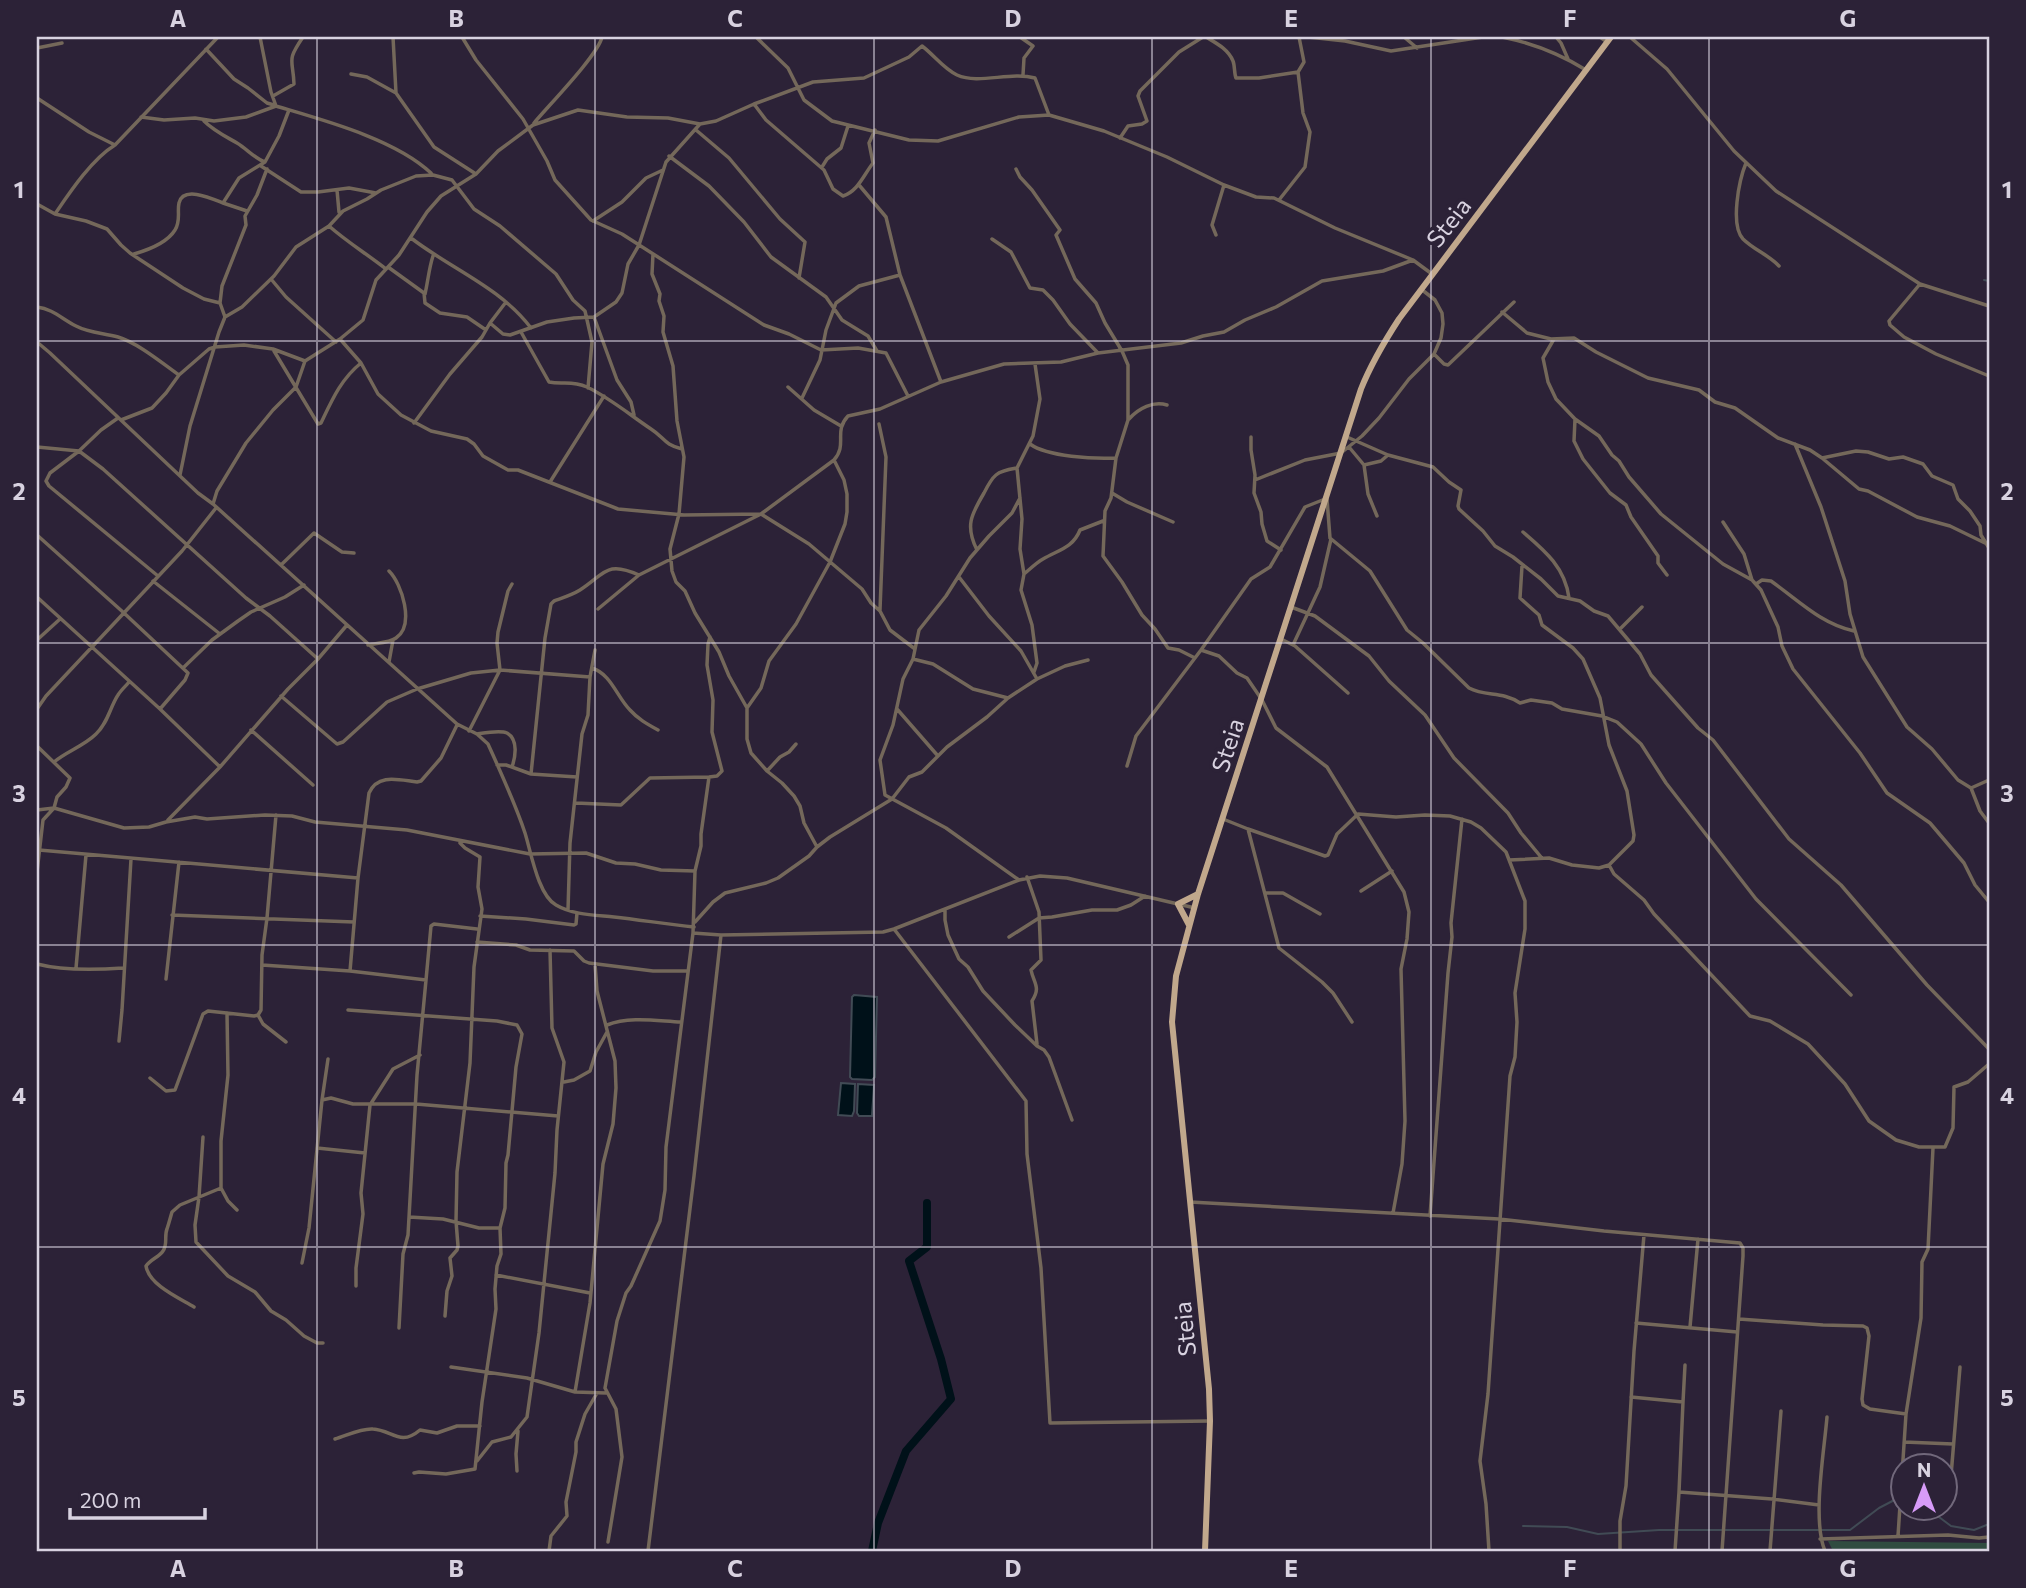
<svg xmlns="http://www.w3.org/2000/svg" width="2026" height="1588" viewBox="0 0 2026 1588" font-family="Commissioner,sans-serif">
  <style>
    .green { fill: #304c40 }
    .water { fill: #001119; stroke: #414b55; stroke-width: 2 }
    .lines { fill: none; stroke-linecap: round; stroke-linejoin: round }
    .stream { stroke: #414b55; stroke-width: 2 }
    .river { stroke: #001119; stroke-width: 8 }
    .minor { stroke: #74685a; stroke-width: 3.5 }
    .primary { stroke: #c1a88c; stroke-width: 6 }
    .grid { fill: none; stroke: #d8d2e0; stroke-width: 2; stroke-opacity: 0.55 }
    .labels { text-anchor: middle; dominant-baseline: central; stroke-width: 7; stroke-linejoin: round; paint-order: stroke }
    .street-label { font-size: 24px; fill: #d8d2e0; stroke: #2c2237 }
    .neatline { fill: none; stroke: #d8d2e0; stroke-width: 2.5 }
    .grid-label { font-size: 23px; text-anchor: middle; font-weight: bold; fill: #d8d2e0 }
  </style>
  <rect width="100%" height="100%" fill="#2c2237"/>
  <path class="green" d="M1828,1541l161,2v8h-156z"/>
  <path class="water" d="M854,995l23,2 -2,80 -3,3 -20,-1 -2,-2 2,-80z
    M841,1083l14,1 -1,27 -2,5 -14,-1z
    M858,1084l16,1 -2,31h-13l-2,-3z"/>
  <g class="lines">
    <path class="stream" d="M1984,280l5,1
      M1927,1508l24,18 23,4 15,-6
      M1523,1526l44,1 31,7 61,-4h191l29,-22 25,-13"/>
    <path class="river" d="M872,1551l6,-28 28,-72 45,-52 -10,-40 -32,-98 18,-14v-44"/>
    <path class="minor" d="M260,37l11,55 5,14c47,14 119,33 155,67
      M393,37l3,56 38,54 42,27
      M462,37l14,23 47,59 24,42 8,19 36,40 31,14 142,91 25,9 32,16 37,-2 28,5 22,43
      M756,37l32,31 16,32 28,21 77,19 29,1 81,-24 30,-2 55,16 63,26 57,28 32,12 18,1 61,30 78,32 19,14
      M1020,37l13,9 -9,12 -1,17
      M1206,37c10,6 22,12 27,24 2,5 1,12 3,17h23l39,-6
      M1308,37l37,4 46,10 92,-14
      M1404,37l13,11
      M1502,37c30,6 58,17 84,33
      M1556,37l5,6 7,16
      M1600,37l7,5
      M1630,37l37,32 67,82 42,40 144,93 69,22
      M37,48l25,-5
      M206,49l28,30 14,9 19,15 7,2
      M351,74l16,3 29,16
      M273,96l21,-12c-1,-26 -8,-22 9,-47
      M37,98l52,34 26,13
      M754,104l12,16 58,50 9,19 10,7c15,-5 20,-20 30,-33l-4,-20 6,-13
      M141,117l23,3 31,-2 19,3 32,-4 30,-11
      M204,121c10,10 21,15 33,22 10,6 17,15 28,19
      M534,123c15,-18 64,-68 68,-86
      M696,130l33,28 51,61 25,23 -6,36
      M1120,138l8,-12 14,-2 5,-3 -9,-25 2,-5 39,-39 24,-15
      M669,156l40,30 35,36 27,35 55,40 16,23 26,16 9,15
      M1746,163c-7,17 -16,62 -3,76 11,11 26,16 36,27
      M261,166l40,26h17l31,-4 27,5
      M822,167l5,-8 14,-11 7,-22
      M1016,169l4,8 12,13 28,40 -4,5 19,44 21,24 9,20 17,28 6,14v55l-12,38 -5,40 -6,13 -2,45 19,26 20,33 13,14 13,19 11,2 16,8
      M859,185l27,32 14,58 41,107
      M337,190l2,22
      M1279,200l26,-33 5,-35 -7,-19 -5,-41 6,-10 -5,-25
      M223,203l24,8
      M37,204l18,10 31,7 21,8 14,16 9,8 53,35 21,11 16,4 5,14
      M55,214c15,-22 37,-55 60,-69l103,-108
      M593,221l29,-19 24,-24 17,-8
      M329,226c18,16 38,28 57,43
      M1216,235l-4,-10 12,-40
      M411,238c40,31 89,49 120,90
      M992,239l19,13 19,36 13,2 10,10 17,24 28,29
      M134,254c14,-4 33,-11 41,-24 6,-9 2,-18 4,-27 4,-18 34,-4 44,0l16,-25 26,-16 14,-26 10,-26
      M653,254l-1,20 8,20 -1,7 5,15 -1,16 10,34 4,55 7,36 -5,57 -9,35 2,22 4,11 9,9 10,22 24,39 10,24 18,32v31l4,14 16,18 15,12 12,13 6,10 4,17 13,24
      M388,267l36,26 1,10 15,10 27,4 19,13
      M271,279l15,18 50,45
      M1920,284l-31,37 1,4 14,12 32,17 53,22
      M425,294c3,-13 4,-26 8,-38
      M220,303l2,-17 24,-61 -1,-9 12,-21 10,-26
      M37,307c16,2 25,12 39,19 13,7 28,7 42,11 20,6 44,26 61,38
      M1502,312l25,21 24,6 23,-1 22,14 52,26 51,12 16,12 20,6 43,30 32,12 12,8 37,31 9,2 49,26 33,9 37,18
      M594,317l23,63 14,22 3,13
      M490,323l16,-21
      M521,332l28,50c13,3 22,-2 38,5 23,11 43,28 64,42 14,9 12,15 31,20
      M340,339l21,24 17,31 23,21 30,16 36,8 7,5 9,12 25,14h10l100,39 66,6 77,-1 48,30 53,45 9,14 9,8 10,19 25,19
      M1554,339l-11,19 5,24 8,17 19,20 24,17 13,19 7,6 10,16 32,37 62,50 29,16 9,10 17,37 4,19 11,23 67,84 27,40 43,30 34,40 11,22 14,17
      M37,342l13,11 148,140 15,11 244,220 20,10 11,10c13,29 27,59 37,89 6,19 13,62 31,72 17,10 39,10 58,12 26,3 53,7 80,10
      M274,351l44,73 3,-1c11,-23 20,-44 40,-60
      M1434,354l10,10 4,1 66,-63
      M788,387l26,23 27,16
      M802,398l18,-38 6,-30 10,-27 23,-17 41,-11
      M1129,419c10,-11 24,-18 38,-14
      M1575,419l-1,22 9,18 27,34 16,12 5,12 27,39v7l9,12
      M121,420l31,-12 14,-15 13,-18 30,-26 6,-2 29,-2 29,4 32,12 35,-22 23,-19 13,-40 23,-25 28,-43 14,-16 35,-22 22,-23 35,-26 45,-15 49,7 41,1 32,6 16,-3 38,-17 59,-22 51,-4 45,-21 13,-11c12,9 22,23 35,29 22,10 53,-4 78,3l14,37
      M414,423l36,-49 32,-37 8,-14 13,11 7,1 37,-13 27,-4 20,-1 22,-15 6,-9 6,-29 11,-19 27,-83 34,-38
      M879,424l7,33 -6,153
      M1251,437v13l4,25 -1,18 7,19 1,12 5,17 14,9
      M1347,437l41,18 45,12 16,15 12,8 -3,16 1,3 24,22 12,15 18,11 28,22 17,17 22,5 14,10 14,5 32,38 11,21 47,53 15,12 76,99 52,46 86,100 62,64
      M1030,444c18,13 64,15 86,14
      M1795,444l26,63 24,74 5,33 13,43 44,70 25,22 26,31 13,8 9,23 9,12
      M37,447l42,4 22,-21 17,-12
      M1349,447l15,18 4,29 9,22
      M1822,458l34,-7 12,1 21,7 14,-2 20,7 9,12 21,9 5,14 12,12 10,15 1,9 8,13
      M1364,465l17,-4 7,-6
      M1017,468l5,51 -2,30 4,25 -3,16 11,35 5,38 -3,9
      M180,475l10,-49 29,-94 6,-15 17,-10 32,-31 22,-29 33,-21 14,-15 24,-12 14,-9 35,-14 17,-1 19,5 22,29 26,17 56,48 17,26 12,11 7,31 -4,46
      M1255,480l50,-20 36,-7 21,-17 17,-18 30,-39 25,-25 7,-16 2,-14 -1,-11 -7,-13 -14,-11
      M550,482l54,-86
      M1112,493l15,9 46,20
      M1327,499l3,39 40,33 37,59 16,13 46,45c17,9 33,3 51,15l11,-3 21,3 10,6 40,7 15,6 24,22 25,39 90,116 95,96
      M213,504l4,-13 29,-48 27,-33 23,-23 9,-26
      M1723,522l21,32 8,26
      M1523,532c21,18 42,35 46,66
      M37,535l87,78 64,60 -3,7 -25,29
      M977,550c-12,-24 -6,-35 7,-57 3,-6 7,-14 12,-18 6,-5 15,-6 21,-7l16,-32 7,-37 -5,-35
      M281,565l33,-32 28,19 12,1
      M1024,574c6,-5 12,-11 19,-15 15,-9 30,-11 37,-29l23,-9
      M158,576l-109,-90 -3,-5 4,-8 29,-22 24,18 143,129 24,18 48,43
      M959,577l30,39 32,35 16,28
      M153,581l67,53
      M1756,584l6,-4 9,1c27,19 50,43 83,50
      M37,597l123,112 60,58
      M1291,607l24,9 54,40 20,25 36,34 29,43 54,55 13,20 20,24
      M598,609l41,-34
      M1620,629l22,-22
      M1281,639l14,7 53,47
      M37,640l23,-21
      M368,645c8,-2 21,-2 28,-7 19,-13 6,-54 -7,-67
      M1293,645l27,-58 11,-48
      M1201,650l18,6 18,17 10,5 15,22 14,28 51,39 77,125 5,20 -2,27 -6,30 4,152 -3,43 -9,49
      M913,659l20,5 40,25 35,9
      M389,662l4,-22
      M183,668l29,-28 26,-19 13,-9 34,-15 19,-12
      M592,668c19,6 25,29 38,42 8,9 17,14 28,20
      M590,677l5,-27
      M281,696l56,48 6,-2 44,-40 30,-13 54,-16 29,-3 90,7 -2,38 -6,19 -12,109 -2,67
      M747,708l14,-20 8,-27 27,-37 34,-62 15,-38 2,-12v-18l-3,-14 -10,-20
      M37,709l9,-13 136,-145 34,-43
      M897,709l41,47
      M251,730l62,55
      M469,731l31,-61 -3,-27 1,-11 10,-41 4,-7
      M477,734c7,-1 23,-4 30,-1 12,7 8,25 5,34
      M37,746l33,32 -4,9 -9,10 -3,11 -17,2
      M54,762c13,-11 30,-16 42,-28 12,-11 14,-27 22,-39 3,-5 8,-9 11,-13
      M497,765h9l25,9 46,3
      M1127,766l9,-30 65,-86 50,-71 19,-12 35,-60 20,-8
      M767,771l13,-14 9,-5 7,-8
      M531,774l14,-136 6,-34 3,-3c8,-3 18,-6 26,-11 25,-16 26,-30 59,-15l122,-61 73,-54c14,-16 -1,-28 14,-44l32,-7 61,-27 63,-18 57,-2 37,-9 83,-10 22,-7 21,-4 21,-12 31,-13 46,-26 61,-10 30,-11
      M1971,788l18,-8
      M576,803l45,2 29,-27 59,-1 8,-1 5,-5 -10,-39 1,-32 -6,-35 1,-21 2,-7
      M1223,819l25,10 31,119 43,34 11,11 19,29
      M168,820l52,-53 68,-78 30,-30 29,-34
      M1248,829l77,27 3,-1 9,-21 21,-20 38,3 29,-2 25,1 21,6 10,6 25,24 19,49v28l-10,64 2,29 -2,35 -5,19 -22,318 -8,67 6,43 3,47
      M39,850l319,28
      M1509,860l40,-2 23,7 27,3 10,-3 24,-24 1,-6 -7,-44 -18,-46 -9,-47 -17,-39 -10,-11 -31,-23 -3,-10 -19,-17 2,-32
      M1609,865l5,9 30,26 10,14 96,102 20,5 38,23 37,40 24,37 27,19 23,7h26l8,-19 1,-41 14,-5 21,-18
      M37,872l6,-52 11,-12 70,20 25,-1 17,-5 29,-5 12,2 58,-4 27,1 23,6 92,8 123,24 56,-1 30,10 19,1 26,6 34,1
      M1027,877l12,35 2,48 -10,10c3,14 10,17 1,31l5,43
      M1019,880l-73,-52 -61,-33 -5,-35 13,-35 10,-46 10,-20 6,-29 27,-34 24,-38 19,-22 23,-23 8,-15
      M1361,891l31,-20
      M1265,893h18l37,21
      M945,910v10l3,15 11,24 9,8 15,24 32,34 22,21 7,4 5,7 23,63
      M172,915l182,7
      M480,916l46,3 48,6 2,-1 1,-11
      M695,922l18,-20 12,-9 41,-10 12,-5 31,-22 8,-9 13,-10 62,-38 17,-22 13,-5 25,-25 40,-30 21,-19 29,-19 28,-13 23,-6
      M894,929l132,172 1,53 14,114 9,155 160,-2
      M693,933l28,2 162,-3 11,-3 125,-49 21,-4 27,2 128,30
      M1009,937l30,-19 13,-1 40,-7h25l14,-5 14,-9
      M477,942l39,3 14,5 44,1 10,10 5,2 64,8h35
      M37,964c27,7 59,6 86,4
      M262,965l88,6 76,9 -9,95 -9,160 -5,19 -4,74
      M76,968l10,-113
      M350,971l8,-93 11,-85c9,-20 30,-13 48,-11l4,-1 20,-23 16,-33
      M166,979l13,-117
      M426,980l5,-54 3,-2 43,5
      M348,1010l149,11 20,4 5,9 -6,33 -8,88 -2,8 -1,45 -5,20 1,26 -4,12 -2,23 1,20 -14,93 -7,67 -29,5 -27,-2 -5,1
      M227,1013l1,62 -7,66v47l7,13 9,9
      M258,1015l5,9 23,18
      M607,1025c23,-9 50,-4 74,-3
      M119,1041l3,-31 9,-151
      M150,1078l16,13 9,-1 28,-76 5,-3 46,5 4,-1 3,-5 1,-55 5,-37 9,-103
      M564,1082l10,-2 16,-9 6,-19 11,-20
      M322,1100l6,-41
      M203,1137l-4,60 -4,28 1,17 32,34 27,16 16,19 15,9 18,16 13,7h6
      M317,1148l48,5
      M1190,1202l309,17 105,12 136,12 3,5v8l-21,295
      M1430,1216l18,-243 4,-36 -1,-14 11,-104
      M409,1217l34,2 36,9h21
      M302,1263l7,-35 13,-128 9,-2 22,6h63l142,12
      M496,1275l94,18
      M356,1286v-18l7,-54 -2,-21 9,-88 23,-36 27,-14
      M194,1307c-15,-9 -45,-22 -48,-41 5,-7 13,-9 17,-15 5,-7 1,-15 4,-22 2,-6 3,-10 5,-17l8,-7 41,-17
      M445,1316l2,-25 5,-15 -2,-18 7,-8 1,-4 -2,-25 1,-49 13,-109 4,-96 8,-58 -4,-22 2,-30 -15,-9 -5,-5
      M1739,1319l84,6 40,1 4,2 2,8 -7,63 1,6 7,4 36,5 15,-96 1,-56 6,-13 5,-101
      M1636,1323l101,9
      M1690,1327l8,-88
      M451,1367l76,11 48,14 31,1
      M575,1392l15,-89 13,-139 10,-40 3,-36 -1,-27 -18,-70 -2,-27
      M1631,1397l52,5 -4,90 93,7 47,6
      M1683,1402l2,-37
      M335,1439c11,-3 26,-11 38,-10 19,1 27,18 47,1l17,3 20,-7h23
      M1904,1442l49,2
      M477,1461l15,-19 19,-5 16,-20 12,-84 16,-160 2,-43 7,-68 -12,-34 -2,-78
      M517,1471l-1,-17 2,-23
      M1950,1488l10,-121
      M1898,1536l8,-122
      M1820,1539l128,-4 31,3 10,-1
      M608,1542l14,-85 -6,-48 -11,-21 12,-67 9,-28 5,-7 29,-65 5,-31 1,-43 27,-214 2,-62 6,-25v-12l8,-57
      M549,1551l2,-15 16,-20 -1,-14 10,-50v-10l9,-28 12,-21
      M648,1551l46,-375 27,-241
      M1620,1551v-30l6,-35 8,-135 10,-116
      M1675,1551l4,-59
      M1770,1551l11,-140
      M1825,1551c-13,-31 -1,-98 2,-134"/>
    <path class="primary" d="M1189,925l-11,-21 20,-10
      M1205,1551l5,-130 -1,-32 -37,-367 4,-46 22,-82 163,-505c10,-25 23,-47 38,-70l212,-282"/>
  </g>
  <path class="grid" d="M317,37v1514M595,37v1514M874,37v1514M1152,37v1514M1431,37v1514M1709,37v1514M37,341h1952M37,643h1952M37,945h1952M37,1247h1952"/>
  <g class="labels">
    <g class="street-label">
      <text transform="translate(1448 222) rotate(-52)">Steia</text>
      <text transform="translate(1227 745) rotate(-72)">Steia</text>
      <text transform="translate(1184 1329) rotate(-96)">Steia</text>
    </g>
  </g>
  <rect width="2026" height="1588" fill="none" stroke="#2c2237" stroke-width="77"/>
  <g transform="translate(1924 1487)"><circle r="33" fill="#2c2237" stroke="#71687b" stroke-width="2"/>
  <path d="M0-5L12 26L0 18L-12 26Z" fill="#d79bf8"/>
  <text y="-10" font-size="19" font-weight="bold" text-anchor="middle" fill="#d8d2e0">N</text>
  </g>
  <path d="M70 1508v10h135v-10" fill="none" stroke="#d8d2e0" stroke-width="3.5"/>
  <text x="80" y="1508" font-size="21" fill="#d8d2e0" stroke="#2c2237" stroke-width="5" paint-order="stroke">200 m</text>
  <rect x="38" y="38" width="1950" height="1512" class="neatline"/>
  <g class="grid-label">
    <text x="178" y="27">A</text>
    <text x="456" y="27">B</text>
    <text x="735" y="27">C</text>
    <text x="1013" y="27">D</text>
    <text x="1291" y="27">E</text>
    <text x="1570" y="27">F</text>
    <text x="1848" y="27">G</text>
    <text x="19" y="198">1</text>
    <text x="2007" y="198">1</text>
    <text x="19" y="500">2</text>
    <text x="2007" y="500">2</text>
    <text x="19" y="802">3</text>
    <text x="2007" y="802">3</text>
    <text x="19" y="1104">4</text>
    <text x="2007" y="1104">4</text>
    <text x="19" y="1406">5</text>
    <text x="2007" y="1406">5</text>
    <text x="178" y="1577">A</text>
    <text x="456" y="1577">B</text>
    <text x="735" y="1577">C</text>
    <text x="1013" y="1577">D</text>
    <text x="1291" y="1577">E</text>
    <text x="1570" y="1577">F</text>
    <text x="1848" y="1577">G</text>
  </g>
</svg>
